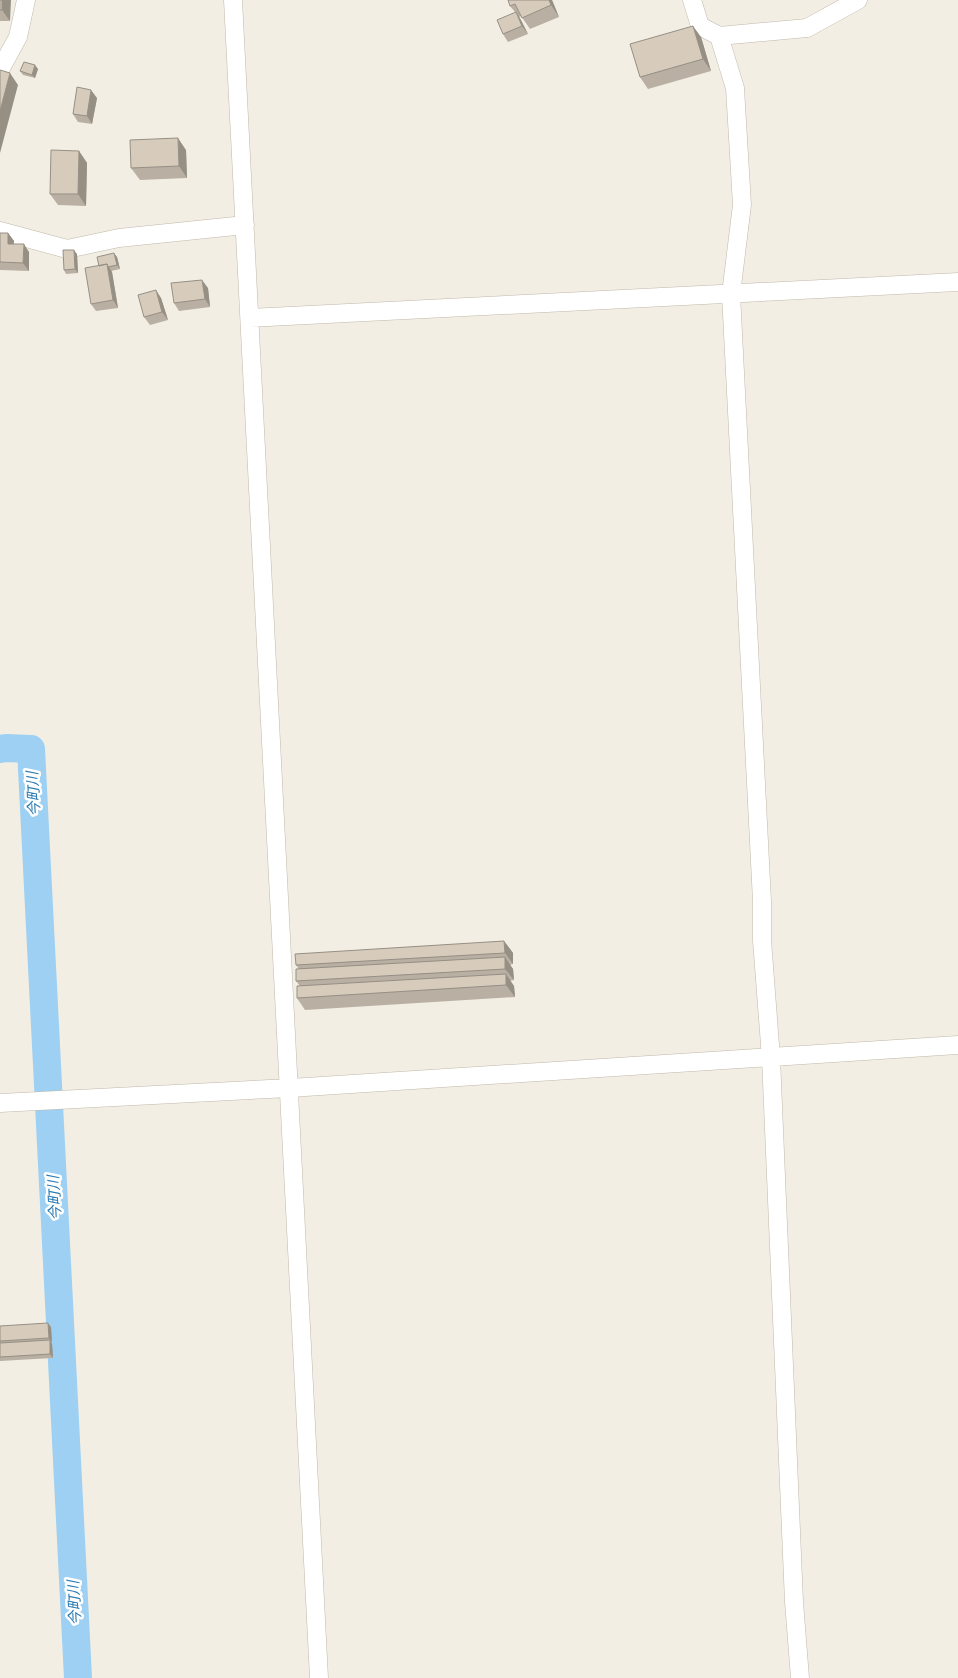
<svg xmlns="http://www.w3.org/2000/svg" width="958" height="1678" viewBox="0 0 958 1678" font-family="Poppins,'Noto Sans JP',sans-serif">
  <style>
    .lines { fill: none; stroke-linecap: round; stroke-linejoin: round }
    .river { stroke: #9dd0f2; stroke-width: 28 }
    .minor-casing { stroke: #c1b8a9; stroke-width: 19 }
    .minor { stroke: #fff; stroke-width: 18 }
    .wall { fill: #b9afa2 }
    .shaded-wall { fill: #968f84 }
    .building { fill: #d7ccbc; stroke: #968f84 }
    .labels { text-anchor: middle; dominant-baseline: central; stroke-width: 5; stroke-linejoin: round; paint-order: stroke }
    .water-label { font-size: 15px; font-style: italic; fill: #2a7ab3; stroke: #fff }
  </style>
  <rect width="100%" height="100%" fill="#f2eee4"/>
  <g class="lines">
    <path class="river" d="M0,749l6,-1 25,1 47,929"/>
    <g class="minor-casing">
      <path id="minor" d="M233,0l86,1678
        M692,0l8,26 19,10
        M0,70l18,-33 8,-37
        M0,231l67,18 52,-11 126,-13
        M250,318l708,-36
        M0,1103l290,-15 668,-43
        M800,1678l-6,-76 -23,-544 -9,-118v-39l-31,-607 11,-89 -7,-117 -16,-52 88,-8 51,-28"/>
    </g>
    <use href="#minor" class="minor"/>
  </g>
  <path class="wall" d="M0,0l10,21h-10z
    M508,0h44l7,17 -29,12 -9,-13 -2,1 9,17 -20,8 -5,-8 12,-22 -5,-6z
    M701,37l10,34 -63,18 -8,-12z
    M38,69l-3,9 -12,-3 -3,-4z
    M97,98l-5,26 -14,-2 -5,-8z
    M186,150l1,28 -47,2 -9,-12z
    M79,151l8,12 -1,43 -28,-1 -8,-11z
    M0,233h8l6,8v3l15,8v19l-29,-1z
    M77,254l1,19 -12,1 -2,-4z
    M117,257l3,12 -9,2 1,1 6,36 -22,3 -5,-7 8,-38z
    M208,288l2,19 -31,4 -5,-8z
    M161,298l7,22 -18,5 -6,-8z
    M504,941l9,12v11l-3,1 3,4 1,11 -4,1 4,5 1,11 -210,13 -8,-12 3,-12 -4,-5 3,-12 -3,-4z
    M0,1326l51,1 1,15h-1l1,2 1,14 -53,3z"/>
  <path class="shaded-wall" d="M2,0h9l-1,21 -8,-11z
    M549,0h3l7,17 -8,-12z
    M516,12l5,8 7,14 -6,-8z
    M693,26l8,11 10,34 -8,-12z
    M35,65l3,4 -3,9 -3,-3z
    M10,73l8,12 -18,68v-42z
    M91,90l6,8 -5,26 -5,-8z
    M178,138l8,12 1,28 -8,-12z
    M79,151l8,12 -1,43 -8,-12z
    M8,233l6,8 -1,11 -5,-8z
    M24,244l5,8v19l-6,-8z
    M74,250l3,4 1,19 -3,-4z
    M114,253l3,4 3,12 -3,-4z
    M107,264l5,8 6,36 -5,-8z
    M202,280l6,8 2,19 -5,-8z
    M156,290l5,8 7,22 -6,-8z
    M504,941l9,12v11l-8,-11z
    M505,957l8,12 1,11 -9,-11z
    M506,974l8,12 1,11 -9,-12z
    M48,1323l3,4 1,15 -3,-4z
    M50,1340l2,4 1,14 -3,-4z"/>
  <path class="building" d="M0,0h2v10h-2z
    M508,0h41l2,5 -29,13 -7,-14 -5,2z
    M516,12l6,14 -19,8 -6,-14z
    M693,26l10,33 -63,18 -10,-33z
    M24,62l11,3 -3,10 -12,-4z
    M0,70l10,3 -10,38z
    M77,87l14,3 -4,26 -14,-2z
    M178,138l1,28 -48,2 -1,-28z
    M51,150l28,1 -1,43h-28z
    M0,233h8v11h16l-1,19 -23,-1z
    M63,250h11l1,19 -11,1z
    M114,253l3,12 -9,2 -1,-3 -8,2 -2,-9z
    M107,264l6,36 -22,4 -6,-36z
    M202,280l3,19 -31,4 -3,-20z
    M156,290l6,22 -18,5 -6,-22z
    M504,941l1,12 -209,12 -1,-11z
    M505,957v12l-209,12v-12z
    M506,974v11l-209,13v-12z
    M48,1323l1,15 -49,3v-15z
    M50,1340v14l-50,3v-14z"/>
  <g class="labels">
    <g class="water-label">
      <text transform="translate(33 794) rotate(-93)">今町川</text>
      <text transform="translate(54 1198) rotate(-93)">今町川</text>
      <text transform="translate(74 1603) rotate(-93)">今町川</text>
    </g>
  </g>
</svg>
